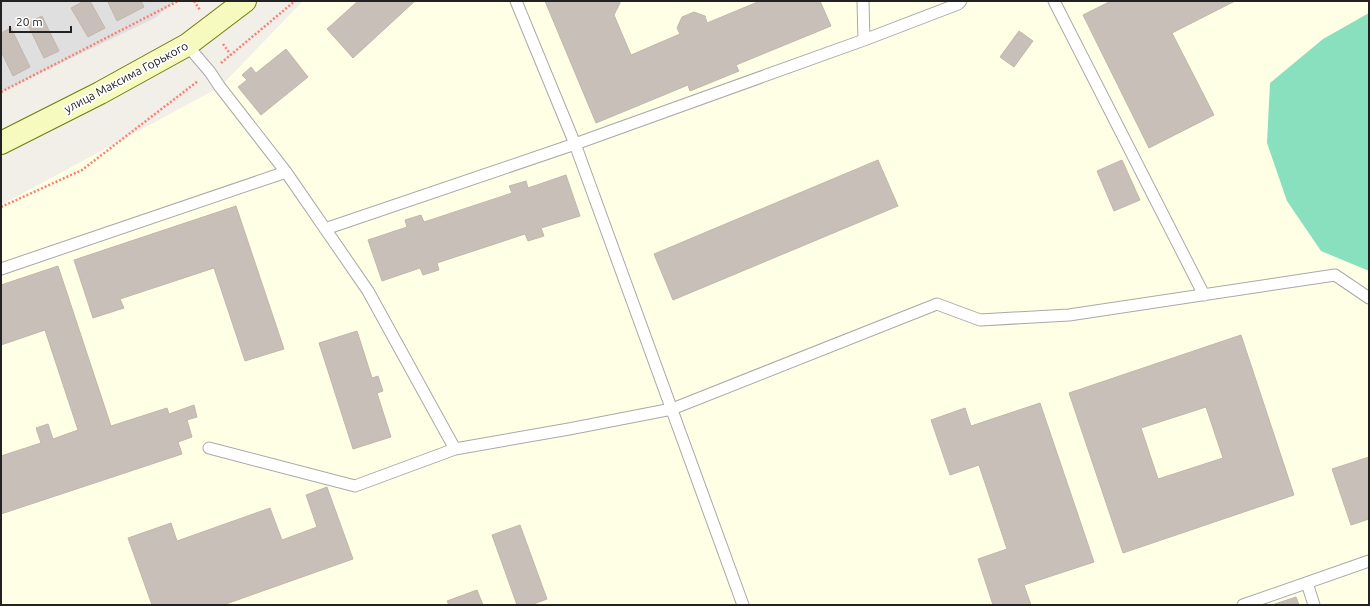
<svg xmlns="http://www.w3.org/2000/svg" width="1370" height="606" viewBox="0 0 1370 606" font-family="Ubuntu,sans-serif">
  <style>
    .residential { fill: #e0dfdf }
    .education { fill: #ffffe5 }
    .pitch { fill: #88e0be }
    .building { fill: #c7bfb8; stroke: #c4b6ab; fill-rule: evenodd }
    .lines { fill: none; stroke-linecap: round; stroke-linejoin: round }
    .service-casing { stroke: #a9a9a9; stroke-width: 13 }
    .secondary-casing { stroke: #707d05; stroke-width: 24 }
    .path { stroke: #fa8072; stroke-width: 2.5; stroke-dasharray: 2 2; stroke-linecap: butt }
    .service { stroke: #fff; stroke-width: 11 }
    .secondary { stroke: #f7fabf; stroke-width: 22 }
    .labels { text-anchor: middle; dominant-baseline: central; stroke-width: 3.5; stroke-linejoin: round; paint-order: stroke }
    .street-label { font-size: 12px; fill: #222; stroke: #fff }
  </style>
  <rect width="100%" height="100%" fill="#f2efe9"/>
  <path class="residential" d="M1,1h174l-20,17 -154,74z"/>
  <path class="education" d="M303,1h1066v604h-1368v-400l219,-118z"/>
  <path class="pitch" d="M1369,13v258l-48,-20 -34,-50 -20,-58 3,-60 53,-44z"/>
  <path class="building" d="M84,1h6l15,27 -17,9 -17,-29z
    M109,1h32l3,6 -27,14 -9,-19z
    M358,1h57l-62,57 -26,-29z
    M545,1h74l1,2 -6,12 17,40 49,-21 -3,-6 5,-11 12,-5 11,4 2,7 53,-22h60l11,25 -95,39 3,6 -49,20 -2,-6 -92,38z
    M1111,1h124l-63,32 42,82 -65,33 -66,-133z
    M42,16l17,35 -15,7 -17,-35z
    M11,28l19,39 -17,9 -12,-25v-18z
    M1019,31l14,10 -19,26 -14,-10z
    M286,49l22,28 -47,38 -23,-28 9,-7 -5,-5 9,-8 5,6z
    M878,160l20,46 -225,94 -19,-46z
    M1122,160l18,40 -26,11 -17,-40z
    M566,175l14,41 -39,12 3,8 -16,5 -3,-7 -88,29 2,7 -16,5 -3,-7 -38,13 -14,-41 39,-13 -2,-7 16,-5 3,7 88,-29 -3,-7 17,-5 2,7z
    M236,206l48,143 -39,12 -31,-93 -94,31 4,9 -31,10 -19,-58z
    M58,266l53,160 56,-18 2,6 25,-9 3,12 -10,3 5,17 -14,5 4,12 -181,60v-58l40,-13 -5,-15 12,-4 5,15 25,-9 -33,-100 -44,15v-60z
    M357,331l15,47 6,-2 5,15 -6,2 14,44 -38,12 -34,-106z
    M1241,335l53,160 -171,58 -54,-160zM1206,407l17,51 -65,21 -17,-51z
    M1040,403l54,159 -70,23 7,20h-38l-15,-46 29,-10 -28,-84 -29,10 -19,-55 34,-12 6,18z
    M1369,457v62l-18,6 -19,-56z
    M327,487l26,72 -130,46h-71l-24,-67 43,-15 6,18 93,-33 12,32 35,-13 -11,-32z
    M520,525l27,74 -16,6h-14l-25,-70z
    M477,590l6,15h-34l-2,-4z
    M1296,597l3,8h-27z"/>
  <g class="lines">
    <g class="service-casing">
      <path id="service" d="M516,1l59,143 168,461
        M1054,1l150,294
        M864,40l94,-36 3,-3
        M187,45l23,27 10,15 66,85 82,119 87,158
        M325,229l250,-85 289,-104 -1,-39
        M1,269l285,-97
        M209,448l146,38 100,-37 114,-20 103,-20 265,-105 43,16 89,-5 266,-40 34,23
        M1307,583l7,22
        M1243,605l126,-44"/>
    </g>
    <g class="secondary-casing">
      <path id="secondary" d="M1,143l99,-50 87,-48 58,-44"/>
    </g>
    <path class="path" d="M194,1l6,9
      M223,44l8,11
      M221,63l74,-62
      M1,92l177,-91
      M1,207l81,-37 116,-89"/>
    <use href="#service" class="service"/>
    <use href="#secondary" class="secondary"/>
  </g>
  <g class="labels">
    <g class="street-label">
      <text transform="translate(126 77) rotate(-28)">улица Максима Горького</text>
    </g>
  </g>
  <rect width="1370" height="606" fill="none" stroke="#222222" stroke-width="4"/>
  <path d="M10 26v6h61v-6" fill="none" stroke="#222222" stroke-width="2"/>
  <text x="16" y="26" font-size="12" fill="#222222" stroke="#ffffff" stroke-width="3" paint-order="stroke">20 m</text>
</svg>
